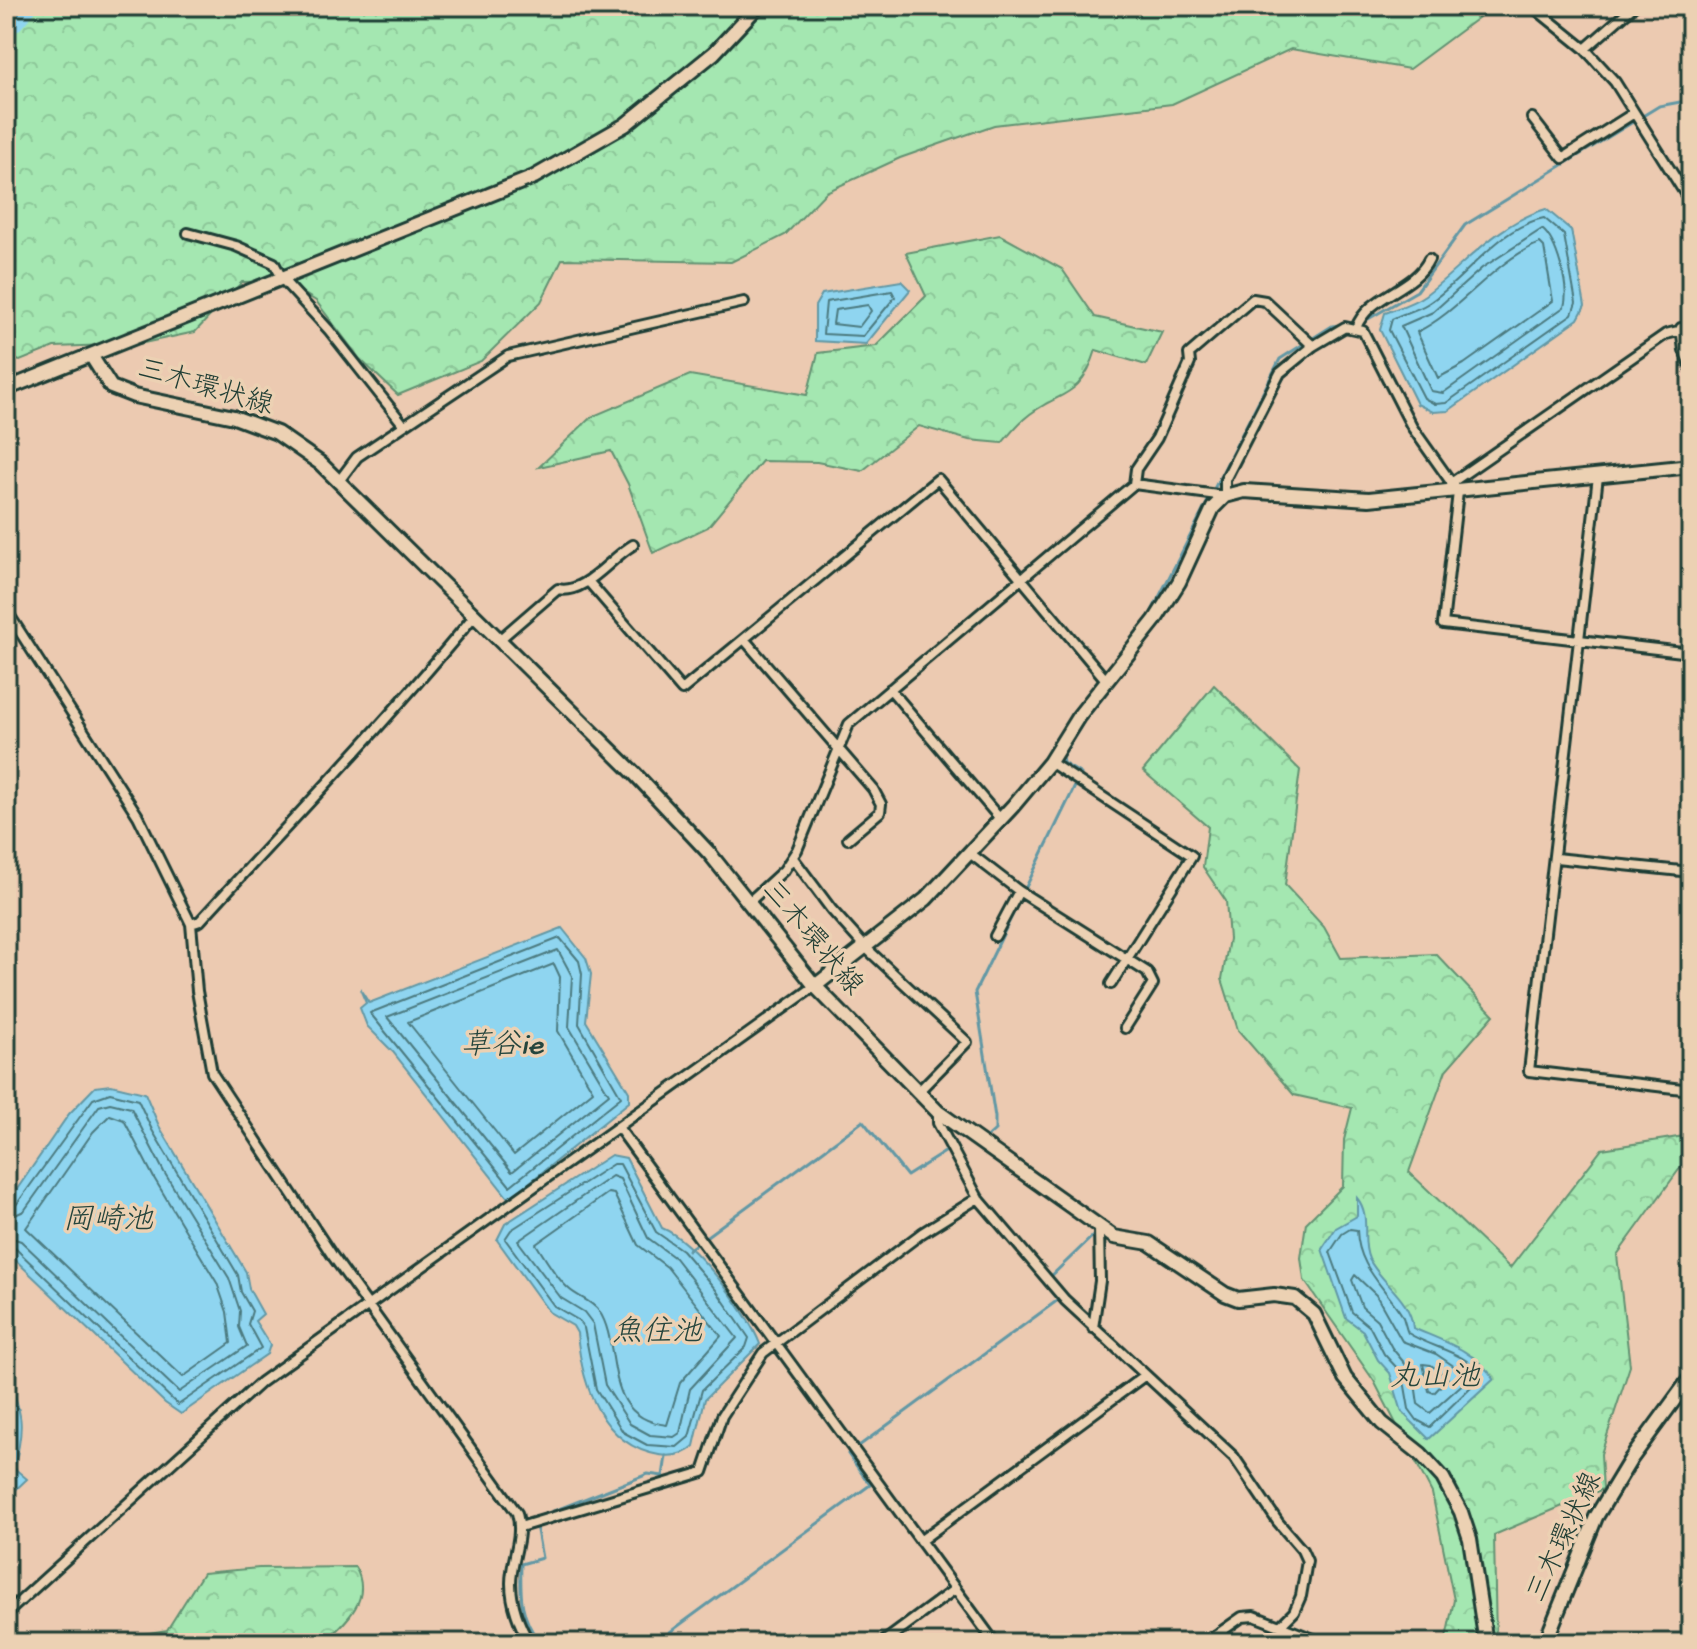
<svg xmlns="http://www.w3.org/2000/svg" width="1697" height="1649" viewBox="0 0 1697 1649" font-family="'Gochi Hand','Klee One',sans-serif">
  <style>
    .forest { fill: url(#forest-crowns); stroke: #629272; stroke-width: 2 }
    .water { fill: #8fd5f0; stroke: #6298a5; stroke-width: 2 }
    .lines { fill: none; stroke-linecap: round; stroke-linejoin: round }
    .shore { stroke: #4c7a7f; stroke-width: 2 }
    .stream { stroke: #6298a5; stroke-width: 3 }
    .river { stroke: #8fd5f0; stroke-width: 16 }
    .street-casing { stroke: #1f3d34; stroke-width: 14 }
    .secondary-casing { stroke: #1f3d34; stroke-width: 18 }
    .street { stroke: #ecd1b3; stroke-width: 8 }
    .secondary { stroke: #ecd1b3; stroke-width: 12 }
    .labels { text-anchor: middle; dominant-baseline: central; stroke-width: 7; stroke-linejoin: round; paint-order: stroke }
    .street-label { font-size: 28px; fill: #1f3d34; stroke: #ecd1b3 }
    .water-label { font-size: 30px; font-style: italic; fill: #25453d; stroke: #ecd1b3 }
  </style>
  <defs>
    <pattern id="forest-crowns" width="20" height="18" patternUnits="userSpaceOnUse" patternTransform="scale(2)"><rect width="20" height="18" fill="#a4e7b1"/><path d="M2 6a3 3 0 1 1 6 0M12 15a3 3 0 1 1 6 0" fill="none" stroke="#8dc799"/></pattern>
  </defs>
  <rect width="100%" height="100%" fill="#eccab1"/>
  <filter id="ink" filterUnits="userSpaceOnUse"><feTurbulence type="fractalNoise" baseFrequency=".0125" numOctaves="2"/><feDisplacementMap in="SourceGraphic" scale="16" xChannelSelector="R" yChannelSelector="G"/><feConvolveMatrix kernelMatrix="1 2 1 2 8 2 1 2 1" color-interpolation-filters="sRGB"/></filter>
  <g filter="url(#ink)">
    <path class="forest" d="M6,6h1488l-85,63 -118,-20 -119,55 -178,21 -94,33 -74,34 -41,43 -54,27 -169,-3 -21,43 -60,59 -83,34 -38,-36 -44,-58 -33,-20 -41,1 -47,50 -56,12 -85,3 -34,14 -14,-4z
      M1000,235l62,34 33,48 67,15 -16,33 -50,-15c-16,52 -39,40 -72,69 -8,7 -15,16 -22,24l-33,-3 -50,-14 -57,45 -45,-9 -55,-1 -54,66 -55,26 -25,-69 -17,-33 -72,16 52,-50 99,-42 117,20 11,-42 58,-7 50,-50 -20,-43z
      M1214,685l86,85 -15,115 39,42 17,31 95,-4 58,61 -48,55 -37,102 101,96 92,-119 89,-14v18l-74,102 13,111 -29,88 2,35 -109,46 2,108h-51l9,-43 -22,-107 -58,-112 -70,-101 -3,-22 5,-35 37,-37 1,-46 8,-32 -58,-13 -56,-65 -16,-51 7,-40 -3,-38 -23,-34 5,-40 -65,-56z
      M355,1567c19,32 -10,56 -32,76h-199l8,-7 35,-6 36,-57 56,-5z"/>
    <path class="water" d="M1546,209l25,21 14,76 -7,13 -130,92 -15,1 -16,-8 -37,-74 5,-17c13,-5 29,-10 40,-18 39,-29 72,-72 121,-86z
      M901,281l9,9 -44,54 -51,-3v-35l7,-12z
      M562,928l24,30 5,16 -5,47 43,71v10l-120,97 -116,-147 -26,-26 -7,-18 6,-5 -6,-14 9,14z
      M111,1085l34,8 14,33 87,146 3,17 14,25 -8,7 15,24 -3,9 -86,60 -16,-11 -159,-152v-46l63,-91 26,-27z
      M611,1155l15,3 36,70c32,13 85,82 98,116l-55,55 -11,47c-10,10 -22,11 -35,9 -58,-10 -77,-70 -82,-122l-4,-7 -24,-14 -52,-72 8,-16z
      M1357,1198c15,18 3,41 12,61 12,24 42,40 44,69 32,14 61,22 81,51l-65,60 -27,-27 -12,-39 -12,-13 -15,-29 -17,-13 -24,-69 14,-21 21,-12z
      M6,1374c17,39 19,52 8,94l13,11 -21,20z"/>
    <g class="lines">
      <path class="shore" d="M1544,218l20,17 12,68 -4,11 -126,89 -11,1 -11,-6 -35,-68 3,-11c11,-6 24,-8 35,-15 39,-24 69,-76 117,-86z
        M1542,229c15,12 28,59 22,78l-121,86 -12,-2 -30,-65 32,-14 49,-44z
        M1540,243l4,4 9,54 -89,63 -26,14 -21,-46c45,-22 76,-71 123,-89z
        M892,291l3,6 -32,39 -40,-2 3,-32z
        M868,305l3,6 -12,16 -26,-3 2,-14z
        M560,938l19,23 3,13 -3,50 42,73 -111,89 -140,-173z
        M558,950l14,26 -3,51 40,67 -97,78 -125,-155z
        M554,964l6,13 -2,54 35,60 -79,64 -106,-133z
        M110,1115l14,5 30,58 63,105 10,29 4,31 -48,34 -157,-149 67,-96z
        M613,1164h7l36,68 26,18 34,40 33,48 -3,9 -44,43 -13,47 -12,10 -30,-2 -24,-13 -27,-43 -12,-61 -6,-8 -24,-14 -49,-67 6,-9z
        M612,1176l8,3 28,59 27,20 62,80 -47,51 -10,44 -6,4 -24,-2 -20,-11 -25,-39 -12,-61 -9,-12 -23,-14 -43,-57z
        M608,1193l6,1 24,51 29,22 54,69 -41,47 -13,42c-67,-7 -44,-79 -68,-114 -8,-11 -20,-13 -30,-22 -13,-11 -24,-31 -33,-45z
        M6,1208l10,-3 77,-106 17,-6 28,7 14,30 86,145 3,17 11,19 -4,13 13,24 -83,57 -163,-157 -9,-2
        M6,1219l18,-8 75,-105 11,-3 21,5 33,64 65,106 11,33 -1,16 8,19 -68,46 -158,-151 -15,-5
        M1350,1229l7,1c1,37 26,55 45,85 3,6 3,12 6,18 23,15 57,18 74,43l-52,51 -13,-7 -8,-11 -4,-23 -8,-18 -13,-14 -14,-27 -18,-15 -22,-60 12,-18z
        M1355,1275l21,20 26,46 34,13 31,21v5l-37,33 -12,-9 -3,-21 -9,-18 -14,-17 -15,-28 -15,-13 -10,-27z
        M1423,1364l8,1 17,13 -14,15 -5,-2z"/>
      <path class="stream" d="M1363,322l54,-31 48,-66 194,-119 32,-6
        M1213,491l67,-132 52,-33 23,-3
        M1152,611l58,-114
        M984,1140l11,-10v-13l-20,-125 106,-218 -18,-11 -1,-6 22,-36 53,-67
        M688,1250l175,-129 44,55 41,-26
        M536,1518l112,-44 15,2 3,-20
        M536,1525l6,33 -21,6c-1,32 -1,53 19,79
        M655,1643l215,-158 -22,-31 210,-154 -14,-17 52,-50"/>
      <path class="river" d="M6,28l8,-4 16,-18"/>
      <g class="street-casing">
        <path id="street" d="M1532,6l53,43 30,33 76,121
          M1585,49l49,-43
          M1532,118l31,40 71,-45
          M188,233l48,13 38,17 9,17 46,50 74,94
          M1356,328c13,-34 58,-37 73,-69
          M1681,328l3,22 7,18
          M1598,476l-69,595 162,19
          M339,481l18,-24 151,-101 236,-54
          M1451,483l215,-149 25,-6
          M1134,484l2,-15 21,-31 33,-75 -1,-9 64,-55 12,2 48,45
          M588,581l94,109 256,-211 168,201
          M6,610l132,206 53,108 6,67 15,82 120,182 185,258c7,25 -6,45 -6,70 0,20 8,43 19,60
          M744,639l129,150 8,15 -1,8 -32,27
          M499,640l59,-51c27,6 52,-31 75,-44
          M890,689l111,131
          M1050,762l142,94 -81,128
          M971,854l48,37 128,81 6,12 -28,44
          M793,858l38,51 34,38 102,95 -48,49
          M1556,858l135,14
          M749,902l35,-32 13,-20 52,-126 285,-240 91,12v-16l55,-107 33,-27 32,-19 18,4 49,96 46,65 -15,132 248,29
          M191,924l9,-3c92,-101 187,-199 274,-305
          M995,936l24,-45
          M938,1112v11l40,75 87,102 169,157 44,65 24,28 5,11 -6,35 -7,16 -14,14
          M618,1127l377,516
          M1093,1328l7,-47 -1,-53
          M520,1527l183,-55 19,-56 41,-63 159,-120 56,-35
          M920,1541l224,-165
          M6,1614l255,-232 554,-396
          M882,1643l73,-54
          M1205,1643l37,-26 12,-1 70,27"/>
      </g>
      <g class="secondary-casing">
        <path id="secondary" d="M92,357l19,30 23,9 100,21 43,16 43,30 315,311 75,80 105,132 123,126 176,125 35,6 76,51 13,5 36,-4 21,3 19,16 31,64 37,45 39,31 22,24 18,34 9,27 16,104
          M6,389l528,-212 91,-52 89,-72 44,-47
          M815,986l111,-87 87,-93 37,-44 28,-45 77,-97 24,-38 34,-74 12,-12 19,-5 125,8 322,-33
          M1545,1643l51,-126 35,-58 60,-82"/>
      </g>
      <use href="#street" class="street"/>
      <use href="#secondary" class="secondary"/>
    </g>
  </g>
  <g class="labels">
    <g class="street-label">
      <text transform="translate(205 389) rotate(16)">三木環状線</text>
      <text transform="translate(811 939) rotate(50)">三木環状線</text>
      <text transform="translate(1566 1538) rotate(-65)">三木環状線</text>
    </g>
    <g class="water-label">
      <text x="502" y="1047">草谷ie</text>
      <text x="108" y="1222">岡崎池</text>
      <text x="657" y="1334">魚住池</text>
      <text x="1435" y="1379">丸山池</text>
    </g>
  </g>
  <rect width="1697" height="1649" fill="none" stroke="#ecd1b3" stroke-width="32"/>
  <rect x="16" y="16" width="1665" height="1617" fill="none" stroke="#1f3d34" stroke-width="3" filter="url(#ink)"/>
</svg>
